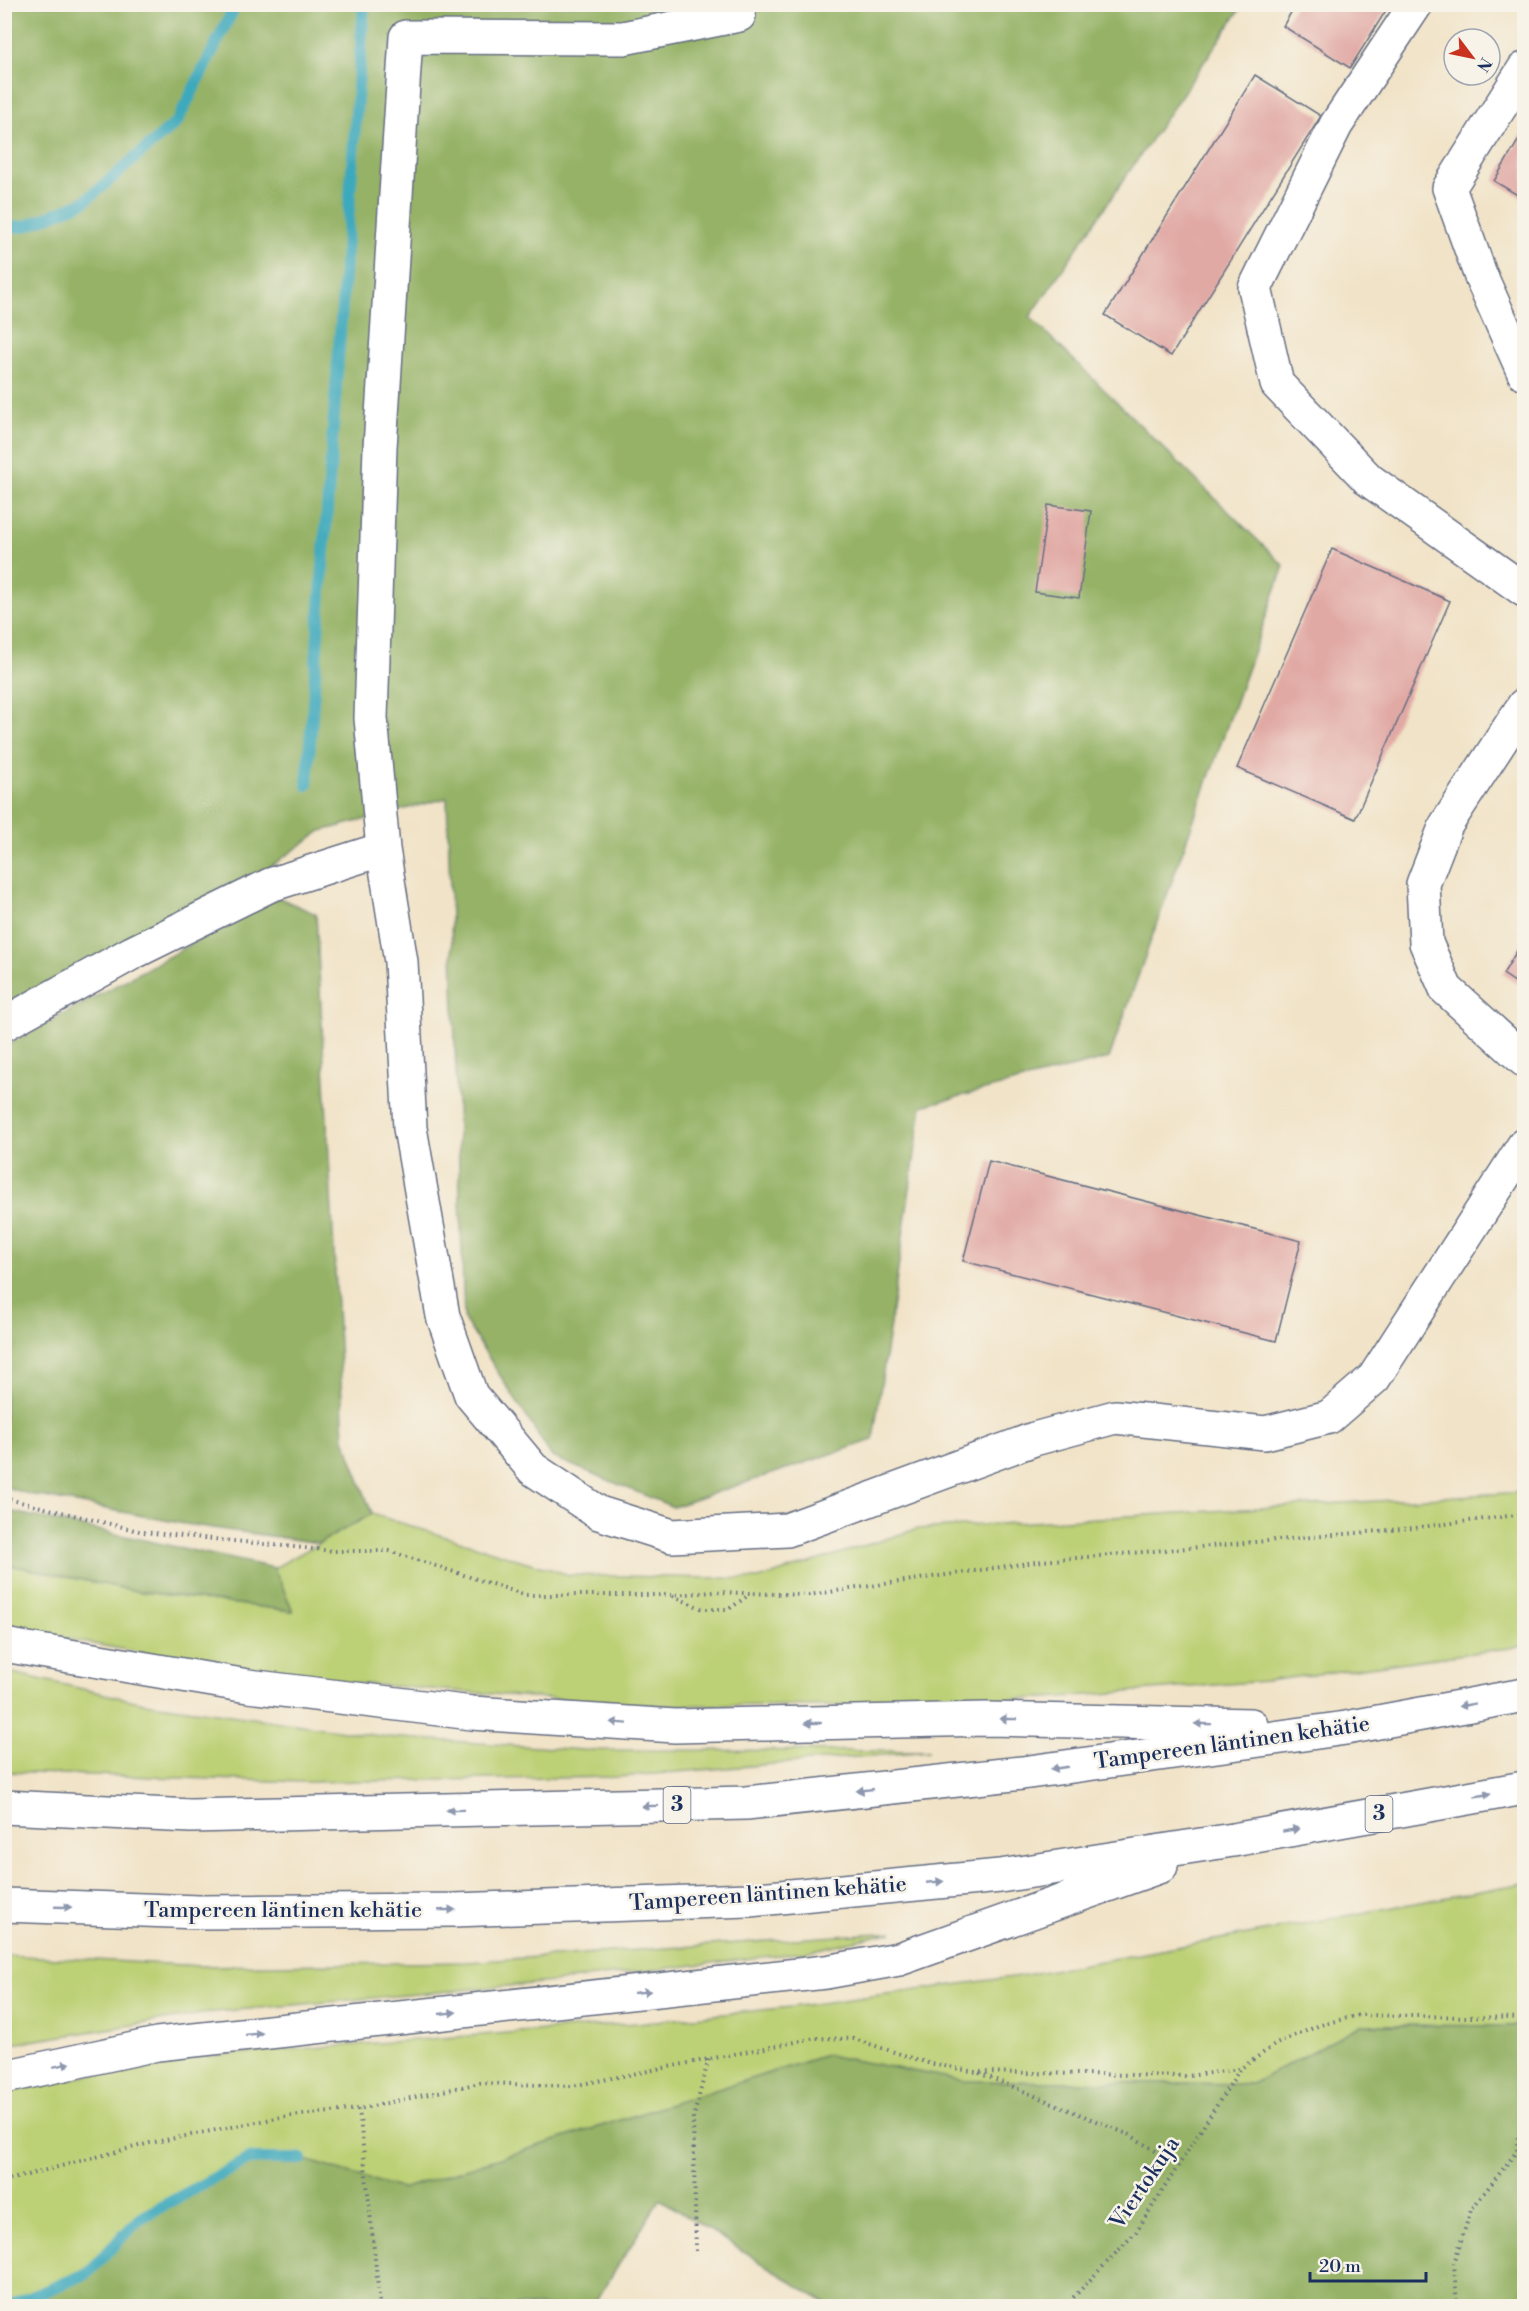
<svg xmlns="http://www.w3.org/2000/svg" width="1529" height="2311" viewBox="0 0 1529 2311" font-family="'Libre Bodoni',serif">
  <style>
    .green { fill: #bcd074; stroke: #6c8069; stroke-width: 1.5 }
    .forest { fill: #95b266; stroke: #587062; stroke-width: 1.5 }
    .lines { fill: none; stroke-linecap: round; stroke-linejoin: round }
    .stream { stroke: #3ca9bc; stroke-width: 12 }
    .building { fill: #e1a9a4 }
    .minor-casing { stroke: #666e83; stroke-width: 36 }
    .highway-casing { stroke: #666e83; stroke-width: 36 }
    .path { stroke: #666e83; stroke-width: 4; stroke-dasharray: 1.5 4.5; stroke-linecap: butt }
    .minor { stroke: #fff; stroke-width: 33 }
    .highway { stroke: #fff; stroke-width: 33 }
    .oneway { fill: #8d97ae }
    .labels { text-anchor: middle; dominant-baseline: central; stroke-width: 5; stroke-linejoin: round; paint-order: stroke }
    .shield { fill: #f7f3e8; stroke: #5d6a87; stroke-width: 1.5 }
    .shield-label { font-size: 21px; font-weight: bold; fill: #1b2f5e }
    .street-label { font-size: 22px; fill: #1b2f5e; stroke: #f7f3e8 }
  </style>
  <rect width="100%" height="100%" fill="#f7f3e8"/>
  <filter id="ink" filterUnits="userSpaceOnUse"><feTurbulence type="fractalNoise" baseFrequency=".0167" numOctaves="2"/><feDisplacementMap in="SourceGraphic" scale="12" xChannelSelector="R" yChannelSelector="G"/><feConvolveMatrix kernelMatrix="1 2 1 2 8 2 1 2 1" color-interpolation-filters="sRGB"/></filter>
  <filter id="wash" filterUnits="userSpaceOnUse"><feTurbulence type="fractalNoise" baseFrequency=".008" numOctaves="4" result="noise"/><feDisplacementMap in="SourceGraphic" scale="24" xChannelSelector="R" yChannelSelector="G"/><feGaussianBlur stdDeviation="1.35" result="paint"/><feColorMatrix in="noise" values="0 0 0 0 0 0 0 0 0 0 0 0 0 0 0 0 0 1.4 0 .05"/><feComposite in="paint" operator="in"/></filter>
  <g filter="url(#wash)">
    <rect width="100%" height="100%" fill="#f1e3c7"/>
    <path class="green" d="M1524,1492v154l-258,35 -204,16 -184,9 -245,-1 -279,-22 -194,-27 -155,-28 -1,-64 132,27 157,20 -19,-43 98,-54 197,61 190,4 158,-50z
      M4,1671l140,32 243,34 196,13 346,1 -311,26 -312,5 -301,-10z
      M1524,1883v140l-12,3 -149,-1 -111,59 -287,-3 -139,-26 -424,134 -100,-30 -163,60 -51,54 -78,33h-6v-213l164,-34 469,-36 154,-16 229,-31z
      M893,1932l-88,20 -253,30 -337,30 -210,33v-90l196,11 267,-4z"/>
    <path class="forest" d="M5,5h1238l-213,312 254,249 -175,492 -187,48 -49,334 -200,67 -121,-50 -88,-138 -17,-521 -126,33 -57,40 -259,134z
      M277,897l39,17 28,524 28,76 -53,29 -134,-19 -156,-30 -24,-7 -1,-440z
      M4,1510l270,58 19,43 -157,-20 -131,-27z
      M1524,2023v283h-694l-170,-107 -67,107h-583l78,-33 51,-54 110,-60h53l100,30 424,-134 139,26 287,3 110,-59 150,1z"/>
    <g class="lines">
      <path class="stream" d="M4,228l22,-2 58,-24 93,-80 59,-118
        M307,785l57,-781
        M10,2306l78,-33 51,-54 110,-60h53"/>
    </g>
    <g id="blocks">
      <path class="building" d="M1296,4h94l-40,64 -67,-42z
        M1255,75l66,41 -150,240 -66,-41z
        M1524,131v68l-30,-18z
        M1048,505l43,6 -12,87 -44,-6z
        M1332,549l118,52 -95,218 -118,-51z
        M1524,939v49l-21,-14z
        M989,1161l312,80 -25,100 -313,-80z"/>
    </g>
  </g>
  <g filter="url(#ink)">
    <use href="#blocks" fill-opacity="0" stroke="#666e83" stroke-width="1.5"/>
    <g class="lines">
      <g class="minor-casing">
        <path id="minor" d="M1416,4l-80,121 -81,163 22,96 92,96 155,110
          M1524,69l-75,119 31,86 44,99
          M1524,705l-78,120 -23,59 3,59 20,46 78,71
          M383,849l18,113 9,166 33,188 28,79 62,74 66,44 73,23 115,-6 247,-91 81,-22 150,16 64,-16 45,-39 150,-233
          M4,1024l128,-71 138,-68 113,-36 -12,-131 9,-271 26,-410 217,1 116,-23"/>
      </g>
      <g class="highway-casing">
        <path id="highway" d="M4,1645l244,41 224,27 203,13 312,-7 264,6
          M4,1807l187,9 555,-13 276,-30 324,-45 178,-33
          M4,1905l195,7 255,-2 295,-10 251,-24 233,-36 291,-52
          M4,2077l153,-33 669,-72 73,-13 262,-93"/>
      </g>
      <path class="path" d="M4,1498l139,34 191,19h55l137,44h147l41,-3 95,3 233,-34 371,-33 111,-14
        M673,1596l30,13h26l20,-14
        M979,2073l151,62 48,30
        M359,2109l21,197
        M4,2181l146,-38 132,-26 77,-8 121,-26 92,3 244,-48 38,1 74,24 48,9 212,4 52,-7 36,-25 44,-19 39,-10 165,3
        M696,2251l-3,-132 16,-61
        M1065,2306l71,-74 104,-163
        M1457,2306l-3,-43 17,-53 46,-59 7,-50"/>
      <use href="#minor" class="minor"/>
      <use href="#highway" class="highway"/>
    </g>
    <defs><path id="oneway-solid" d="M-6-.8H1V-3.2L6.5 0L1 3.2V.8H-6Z" transform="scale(1.5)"/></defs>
    <g class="oneway">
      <use href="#oneway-solid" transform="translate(1467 1705) rotate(170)"/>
      <use href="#oneway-solid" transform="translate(1008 1719) rotate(-179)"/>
      <use href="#oneway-solid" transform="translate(619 1723) rotate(-176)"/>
      <use href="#oneway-solid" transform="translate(813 1723) rotate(179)"/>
      <use href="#oneway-solid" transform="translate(1203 1724) rotate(-179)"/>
      <use href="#oneway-solid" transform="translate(1059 1768) rotate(172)"/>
      <use href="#oneway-solid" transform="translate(865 1790) rotate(174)"/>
      <use href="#oneway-solid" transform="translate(1483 1795) rotate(-10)"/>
      <use href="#oneway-solid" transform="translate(650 1806) rotate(179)"/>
      <use href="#oneway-solid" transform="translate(455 1810) rotate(179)"/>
      <use href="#oneway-solid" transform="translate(1291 1830) rotate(-10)"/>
      <use href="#oneway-solid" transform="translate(935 1882) rotate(-5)"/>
      <use href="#oneway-solid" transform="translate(63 1907) rotate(2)"/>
      <use href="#oneway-solid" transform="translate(447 1910) rotate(-1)"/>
      <use href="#oneway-solid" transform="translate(642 1992) rotate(-6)"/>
      <use href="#oneway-solid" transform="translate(448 2013) rotate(-6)"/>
      <use href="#oneway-solid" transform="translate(254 2034) rotate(-6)"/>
      <use href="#oneway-solid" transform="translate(62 2065) rotate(-12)"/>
    </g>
  </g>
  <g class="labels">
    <g class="shield">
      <rect x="663.5" y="1787" width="27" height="36" rx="4.5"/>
      <rect x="1365.5" y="1796" width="27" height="36" rx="4.5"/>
    </g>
    <g class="shield-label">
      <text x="677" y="1805">3</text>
      <text x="1379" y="1814">3</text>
    </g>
    <g class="street-label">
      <text transform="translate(1232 1743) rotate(-8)">Tampereen läntinen kehätie</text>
      <text transform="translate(768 1894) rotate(-4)">Tampereen läntinen kehätie</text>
      <text x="283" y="1910">Tampereen läntinen kehätie</text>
      <text transform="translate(1145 2183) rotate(-56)">Viertokuja</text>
    </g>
  </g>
  <rect width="1529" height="2311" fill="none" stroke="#f7f3e8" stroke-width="24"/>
  <g transform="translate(1472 57) rotate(122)"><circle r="28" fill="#f7f3e8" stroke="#9fa5b1" stroke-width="1.5"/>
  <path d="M0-4.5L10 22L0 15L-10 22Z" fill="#c8321e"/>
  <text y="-9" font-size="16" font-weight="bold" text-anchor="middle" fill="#1b2f5e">N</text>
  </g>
  <path d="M1310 2272v9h116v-9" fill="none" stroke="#1b2f5e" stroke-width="3"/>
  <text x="1319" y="2272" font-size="18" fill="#1b2f5e" stroke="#f7f3e8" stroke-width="4.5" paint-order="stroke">20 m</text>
</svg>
